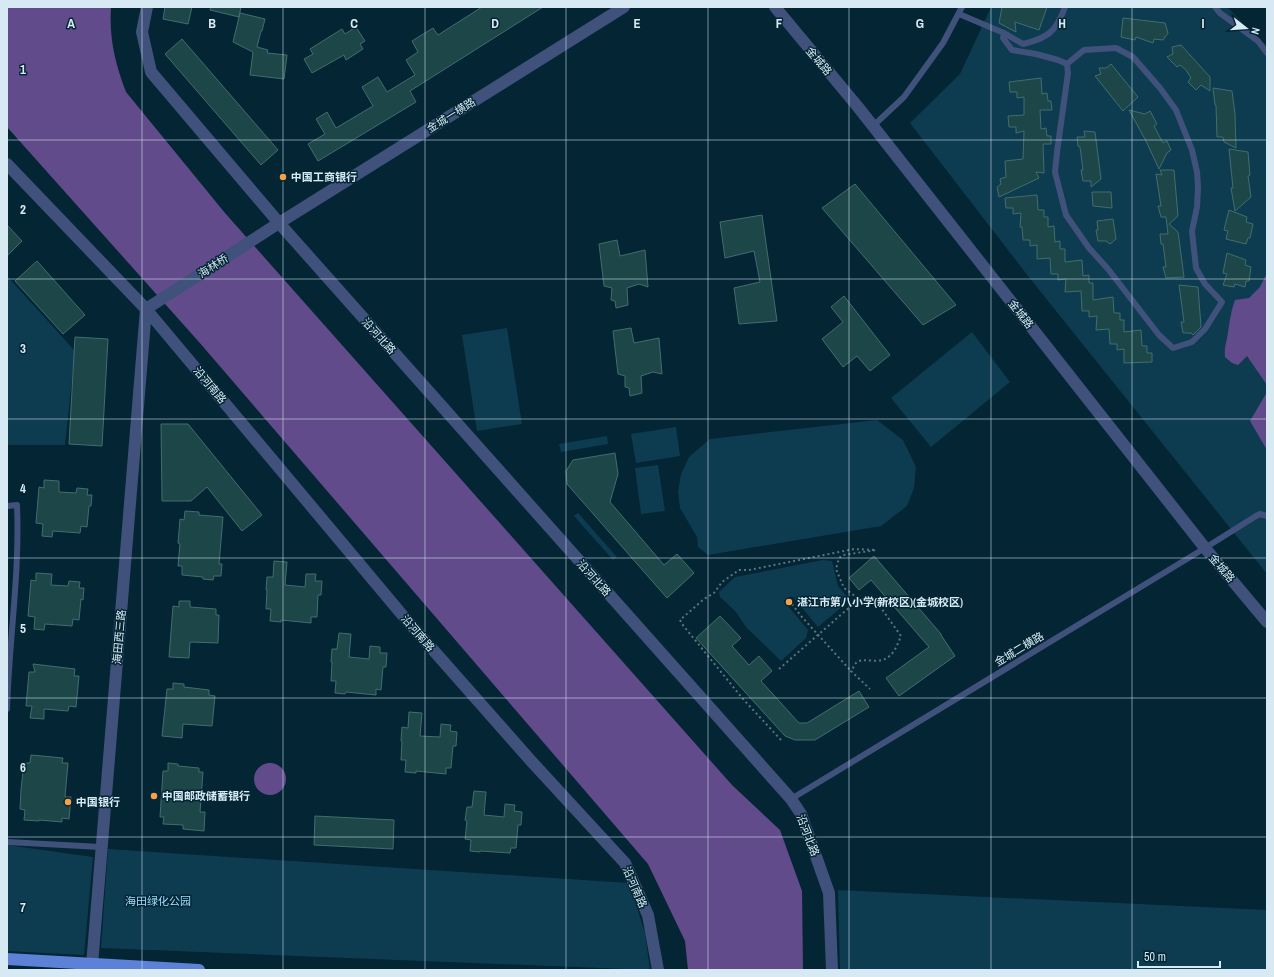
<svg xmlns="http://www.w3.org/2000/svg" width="1274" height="977" viewBox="0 0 1274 977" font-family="'Archivo Narrow','Noto Sans SC',sans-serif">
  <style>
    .green { fill: #0d3c50 }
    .water { fill: #614b8a }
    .building { fill: #1c4648; stroke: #436d6e }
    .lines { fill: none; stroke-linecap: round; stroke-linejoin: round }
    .path { stroke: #597582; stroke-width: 2; stroke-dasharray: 2 3; stroke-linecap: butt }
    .service { stroke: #40527b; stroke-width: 6 }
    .minor { stroke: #40527b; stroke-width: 12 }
    .tertiary { stroke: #40527b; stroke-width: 12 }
    .primary { stroke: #5c81d6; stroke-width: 12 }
    .grid { fill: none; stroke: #d7eaf4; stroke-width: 1; stroke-opacity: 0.55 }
    .poi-dot { fill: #f6a247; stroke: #032534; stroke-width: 1.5 }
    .labels { text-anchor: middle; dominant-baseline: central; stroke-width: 3; stroke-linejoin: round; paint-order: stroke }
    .street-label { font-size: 11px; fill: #d7eaf4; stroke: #032534 }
    .poi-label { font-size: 11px; font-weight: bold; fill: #d7eaf4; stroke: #032534; text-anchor: start }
    .park-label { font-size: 11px; fill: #9ddcfd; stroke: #032534 }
    .grid-label { font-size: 13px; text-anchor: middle; font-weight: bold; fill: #d7eaf4; stroke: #032534; stroke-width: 3; stroke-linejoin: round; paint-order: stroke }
  </style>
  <rect width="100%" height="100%" fill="#032534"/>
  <path class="green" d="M991,7h236l38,37 2,4v526l-239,-298 -118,-153 50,-49z
    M7,276l68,75 -10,94h-58z
    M507,328l15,96 -45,7 -15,-96z
    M972,332l38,50 -79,65 -40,-49z
    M877,420l26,20 13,27 -2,21 -7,18 -26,20 -173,29 -10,-8 -1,-10 -17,-29 -2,-16 3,-18 8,-17 21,-18z
    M676,427l4,29 -44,7 -5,-29z
    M607,436l1,8 -47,8 -2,-8z
    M658,465l7,46 -24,3 -6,-46z
    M578,513l39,44 -4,3 -39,-44z
    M823,560l9,1 6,25 12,14 -32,27 -25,-30c-4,-1 -7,1 -9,4l24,29 -2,8 -25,23 -35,-34 -10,-15 -16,-15 -1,-5 16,-15z
    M7,845l86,12 -9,98 -77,-4z
    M108,849l521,34 16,50 5,37 -549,-22z
    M838,890l429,20v60h-427z"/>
  <path class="water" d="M7,7h104c-2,31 4,56 15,85l99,121 507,572 48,45 22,61 1,79h-115l-3,-29 -37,-77 -449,-522 -192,-215z
    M1267,273v112l-20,-29 -9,9 -6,-2 -7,-6c-1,-11 2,-15 3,-25 2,-12 3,-21 7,-32l14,-2 11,-11z
    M1267,392v58l-17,-29z
    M254 779a16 16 0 1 1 32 0a16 16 0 1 1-32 0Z"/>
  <path class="building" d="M165,7h27l-4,17 -25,-5z
    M211,7h30l-2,10 -29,-7z
    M482,7h61l-133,84 6,11 -98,59 -10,-17 17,-10 -9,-15 11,-7 9,16 37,-22 -11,-19 16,-10 9,15 28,-17 -9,-15 12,-8 -6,-11 21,-13 5,7z
    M1002,7h45l-8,23 -24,-8 1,10 -17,-9z
    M240,13l25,6 -3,12h-1l-4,16 11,3 -1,3 20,2 -3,24 -34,-4 3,-23 -20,-10z
    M1123,18l42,5 3,10 -5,7 -9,-1 -1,4 -17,-6 -1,3 -14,-3z
    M356,27l9,14 -5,3 3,5 -17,11 -2,-5 -32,18 -8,-14 9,-5 -3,-5 32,-20 3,5z
    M182,39l96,111 -17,15 -96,-111z
    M1181,45l29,32v14l-9,-6 -5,5 -8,-8 3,-4 -5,-8 -6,-5 -3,2 -10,-10 6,-3 -1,-7z
    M1111,64l27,33 -15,14 -28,-35 6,-2 -2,-6h7z
    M1041,78l1,16 5,-1 1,8h3l1,9h-12l1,19 5,-1 1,8h4v8h-8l1,29 -8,-1 3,6 -40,19 -2,-10 4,-3 -1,-5 6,-2 -1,-16 18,-2 1,-28 -8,2v-6h-7l-1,-11 16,-1v-18l-7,1v-6h-7l-1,-10z
    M1213,88l19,3 3,23 1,34 -12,-6 -1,-5h-6l-1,-32h-1z
    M1129,110l16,4 5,-3 7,13 -3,2 9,17 4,-2 4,9 -4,3 -8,16 -13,-28z
    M1084,131l11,1 6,47 -10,8v-6h-8l-2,-11h2l-3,-23 -2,-1 -1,-9h8z
    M1229,149l19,3 2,23 -2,1 3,21 -16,14 -4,-23h2z
    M1160,170h14l4,46 -9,8 9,8 6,45 -18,1 -3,-11h3l-3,-23h-2l-1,-10h8l-2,-17h-5l-3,-11h3l-5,-32 6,1z
    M855,184l101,121 -33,20 -101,-117z
    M1092,192h19l1,16 -19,-2z
    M1037,195l1,15h6v7h4v10l6,-1 1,16 5,-1v8h5v13l17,-2 1,16 6,-1v8h4v17l20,-3 1,16h6v7h4v12l17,-2 1,16h5v7h5v9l-28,1v-14l-7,1v-6h-7l-1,-15 -13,1 1,-14 -8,1v-6h-7l-1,-20 -16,1 1,-13 -8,1v-6h-7l-1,-16 -13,1v-14l-7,1v-6h-7l-1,-13h-2l1,-14 -8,1v-6h-7l-1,-10z
    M1229,210l18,7 -1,5 7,2 -3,14h-2l-2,6 -20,-5 2,-8 -4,-1z
    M762,215l15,106 -38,3 -5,-36 26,-6 -6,-31 -29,7 -5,-36z
    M1113,219l3,20 -6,5 -4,-3h-8l-2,-11h2l-1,-9z
    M7,225l15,16 -15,15z
    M617,240l3,16 25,-6 3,37 -9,-3 -12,4 1,17 -12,3 -1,-7 -4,-1 1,-12 -8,-2 -5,-42z
    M1227,253l19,7 -1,5 6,2 -2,14h-3l-1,6 -10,-3 -1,3 -11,-2 4,-11 -4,-1z
    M37,261l48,54 -22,19 -48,-53z
    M1179,285l19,2 3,40 -8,8 -2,-2h-8l-2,-11h3z
    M844,296l46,59 -20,16 -13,-15 -14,11 -21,-28 21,-17 -12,-15z
    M631,328l3,15 25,-5 3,36 -9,-2 -12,4 1,17 -12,3 -1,-8 -4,-1v-11l-7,-2 -5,-43z
    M75,337l33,2 -6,107 -33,-2z
    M161,424h27l74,91 -20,16 -35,-44 -16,14h-29z
    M615,453l3,21 -8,28 54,63 13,-11 17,19 -27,25 -100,-114 -1,-13 7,-11z
    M44,480l15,1v11l17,1 1,-5 11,1 -1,6h5l-1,11h-2l-2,21 -6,-1 -1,7 -27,-2 -1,6 -10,-1 1,-12 -7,-1 3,-36 5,1z
    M185,511l14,1v3l24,2 -4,47h3l-1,12h-7l-1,4 -10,-1v-2l-21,-2v-9h-4l2,-22 -2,-1 2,-24 4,1z
    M874,556l67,78v1l14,21 -56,40 -13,-18 43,-31 -58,-67 -12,10 -10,-12z
    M274,561l13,1 -2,23 20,2 1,-13h10l-1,7h7l-1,14h-3l-1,22h-6v6l-30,-3v2l-11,-1 1,-12h-5l1,-19h-1l1,-13h6z
    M36,573l16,1 -1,11 17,1 1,-5 11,1 -1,6h5l-1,12 -2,-1 -2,21 -6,-1 -1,7 -27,-2 -1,6 -10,-1 1,-12 -7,-1 3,-36 5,1z
    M179,601h11v6l26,2v6h3l-1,28 -28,-1 -1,16 -20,-1 4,-51 6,1z
    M720,616l21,22 -9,8 17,19 10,-9 13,15 -11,10 38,42h8l52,-32 10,16 -54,33h-20l-10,-4 -89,-98z
    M339,633l12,1 -2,23 20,2 1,-13 10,1v6h7l-1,14h-3l-2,23 -5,-1v6l-30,-3 -1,2 -10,-1 1,-12h-5l1,-19h-1l1,-13h5z
    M33,664l42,5 -1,7h5l-3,31 -7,-1 -1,5 -24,-2v10l-14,-1 2,-12h-6l3,-34h6z
    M173,683l11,1v3l25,3v5l6,1 -3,30 -29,-2 -1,14 -20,-2 5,-47h6z
    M409,712l13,1 -2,23 20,1 1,-13 10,1 -1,6 7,1 -1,14h-3l-2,22h-5v6l-30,-3v2l-11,-1 1,-12h-5l1,-19h-1l1,-14 6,1z
    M31,755l32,3 -1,5h6l-3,34h6l-2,22 -7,-1v4l-23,-2v1l-15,-1 1,-10 -5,-1 1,-20 3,-26h6z
    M168,763l10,1v2l21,2v4h4l-3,40h5l-1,19 -21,-2v-4l-20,-1 1,-7h-4l3,-46h5z
    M474,791l12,1 -2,23 20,2 1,-13 10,1 -1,6 8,1 -1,13h-3l-2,23h-5l-1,5 -30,-2v1l-10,-1 1,-11 -6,-1 2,-18 -2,-1 2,-13h5z
    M315,816l79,4 -1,29 -79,-4z"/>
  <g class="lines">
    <path class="path" d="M789,600l12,16 50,55
      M779,669l80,-70
      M781,740l-38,-41 -61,-75 -2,-4 24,-21 10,-6 8,-11 17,-12h10l105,-21 22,1 -33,5 -4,3 -3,11 8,19 15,11 7,1 13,5 22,31c-2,5 -4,10 -7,15 -12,18 -30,4 -38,12 -2,2 -3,6 -5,8l19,18"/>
    <path class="service" d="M1215,7l5,6 38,28 9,12
      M959,14l45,19 -1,5 9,12 24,4 22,6 9,4 1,9 -11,79 -2,20 11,43 23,33 19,21 51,66 14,13 19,-6 13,-13 17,-27 -17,-18 -9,-16 -4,-37 5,-24 1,-20 -1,-15 -5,-22 -16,-40 -16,-22 -27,-31 -17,-9 -32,2 -17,14
      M1004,33l19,11c25,-6 33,-12 42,-37
      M873,126l31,-29 39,-54 19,-36
      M7,506l10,-1c3,68 -8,136 -10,204
      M791,799l414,-251 51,-32 4,-2 7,2
      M7,842l94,5"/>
    <path class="minor" d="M146,309l258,308 128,145 93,101 23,52 10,55
      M92,965l54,-656"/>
    <path class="tertiary" d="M147,7l-5,25 9,40 128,151 512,576 10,15 28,79 3,77
      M775,7l83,100 347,441 62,74
      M7,164l139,145 133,-86 345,-216"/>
    <path class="primary" d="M7,959l192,11"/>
  </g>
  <path class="grid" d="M142,7v963M283,7v963M425,7v963M566,7v963M708,7v963M849,7v963M991,7v963M1132,7v963M7,140h1260M7,279h1260M7,419h1260M7,558h1260M7,698h1260M7,837h1260"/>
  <g class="poi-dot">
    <circle cx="283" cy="177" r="4"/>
    <circle cx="789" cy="602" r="4"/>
    <circle cx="154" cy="796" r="4"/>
    <circle cx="68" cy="802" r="4"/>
  </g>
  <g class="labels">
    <g class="street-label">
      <text transform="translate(819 61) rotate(50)">金城路</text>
      <text transform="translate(451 115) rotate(-32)">金城一横路</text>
      <text transform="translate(213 266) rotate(-33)">海林桥</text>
      <text transform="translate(1021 314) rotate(52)">金城路</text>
      <text transform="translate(379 336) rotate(48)">沿河北路</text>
      <text transform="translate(210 385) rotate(50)">沿河南路</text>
      <text transform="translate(1222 568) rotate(50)">金城路</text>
      <text transform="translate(594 578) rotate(48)">沿河北路</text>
      <text transform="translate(418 633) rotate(49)">沿河南路</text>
      <text transform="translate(119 637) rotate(-85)">海田西三路</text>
      <text transform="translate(1019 649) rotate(-31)">金城二横路</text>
      <text transform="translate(808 835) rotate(69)">沿河北路</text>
      <text transform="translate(635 887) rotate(66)">沿河南路</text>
    </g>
    <g class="poi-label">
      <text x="291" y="177">中国工商银行</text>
      <text x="797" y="602">湛江市第八小学(新校区)(金城校区)</text>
      <text x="162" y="796">中国邮政储蓄银行</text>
      <text x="76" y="802">中国银行</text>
    </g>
    <g class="park-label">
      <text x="158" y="901">海田绿化公园</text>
    </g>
  </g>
  <g class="grid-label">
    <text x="71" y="28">A</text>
    <text x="212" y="28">B</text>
    <text x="354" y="28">C</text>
    <text x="495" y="28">D</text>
    <text x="637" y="28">E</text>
    <text x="779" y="28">F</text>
    <text x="920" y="28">G</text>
    <text x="1062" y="28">H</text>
    <text x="1203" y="28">I</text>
    <text x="23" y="74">1</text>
    <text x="23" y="214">2</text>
    <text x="23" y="353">3</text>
    <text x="23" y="493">4</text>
    <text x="23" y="633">5</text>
    <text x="23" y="772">6</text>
    <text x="23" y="912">7</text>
  </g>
  <rect width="1274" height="977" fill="none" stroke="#d7eaf4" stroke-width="16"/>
  <g transform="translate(1246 28) rotate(107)" stroke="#032534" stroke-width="3" paint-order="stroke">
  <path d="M0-3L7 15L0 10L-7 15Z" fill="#d7eaf4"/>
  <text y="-6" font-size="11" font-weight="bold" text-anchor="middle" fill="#d7eaf4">N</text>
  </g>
  <path d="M1138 961v6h82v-6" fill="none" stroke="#d7eaf4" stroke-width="2"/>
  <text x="1144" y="961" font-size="12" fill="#d7eaf4" stroke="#032534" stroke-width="3" paint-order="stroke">50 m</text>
</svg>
